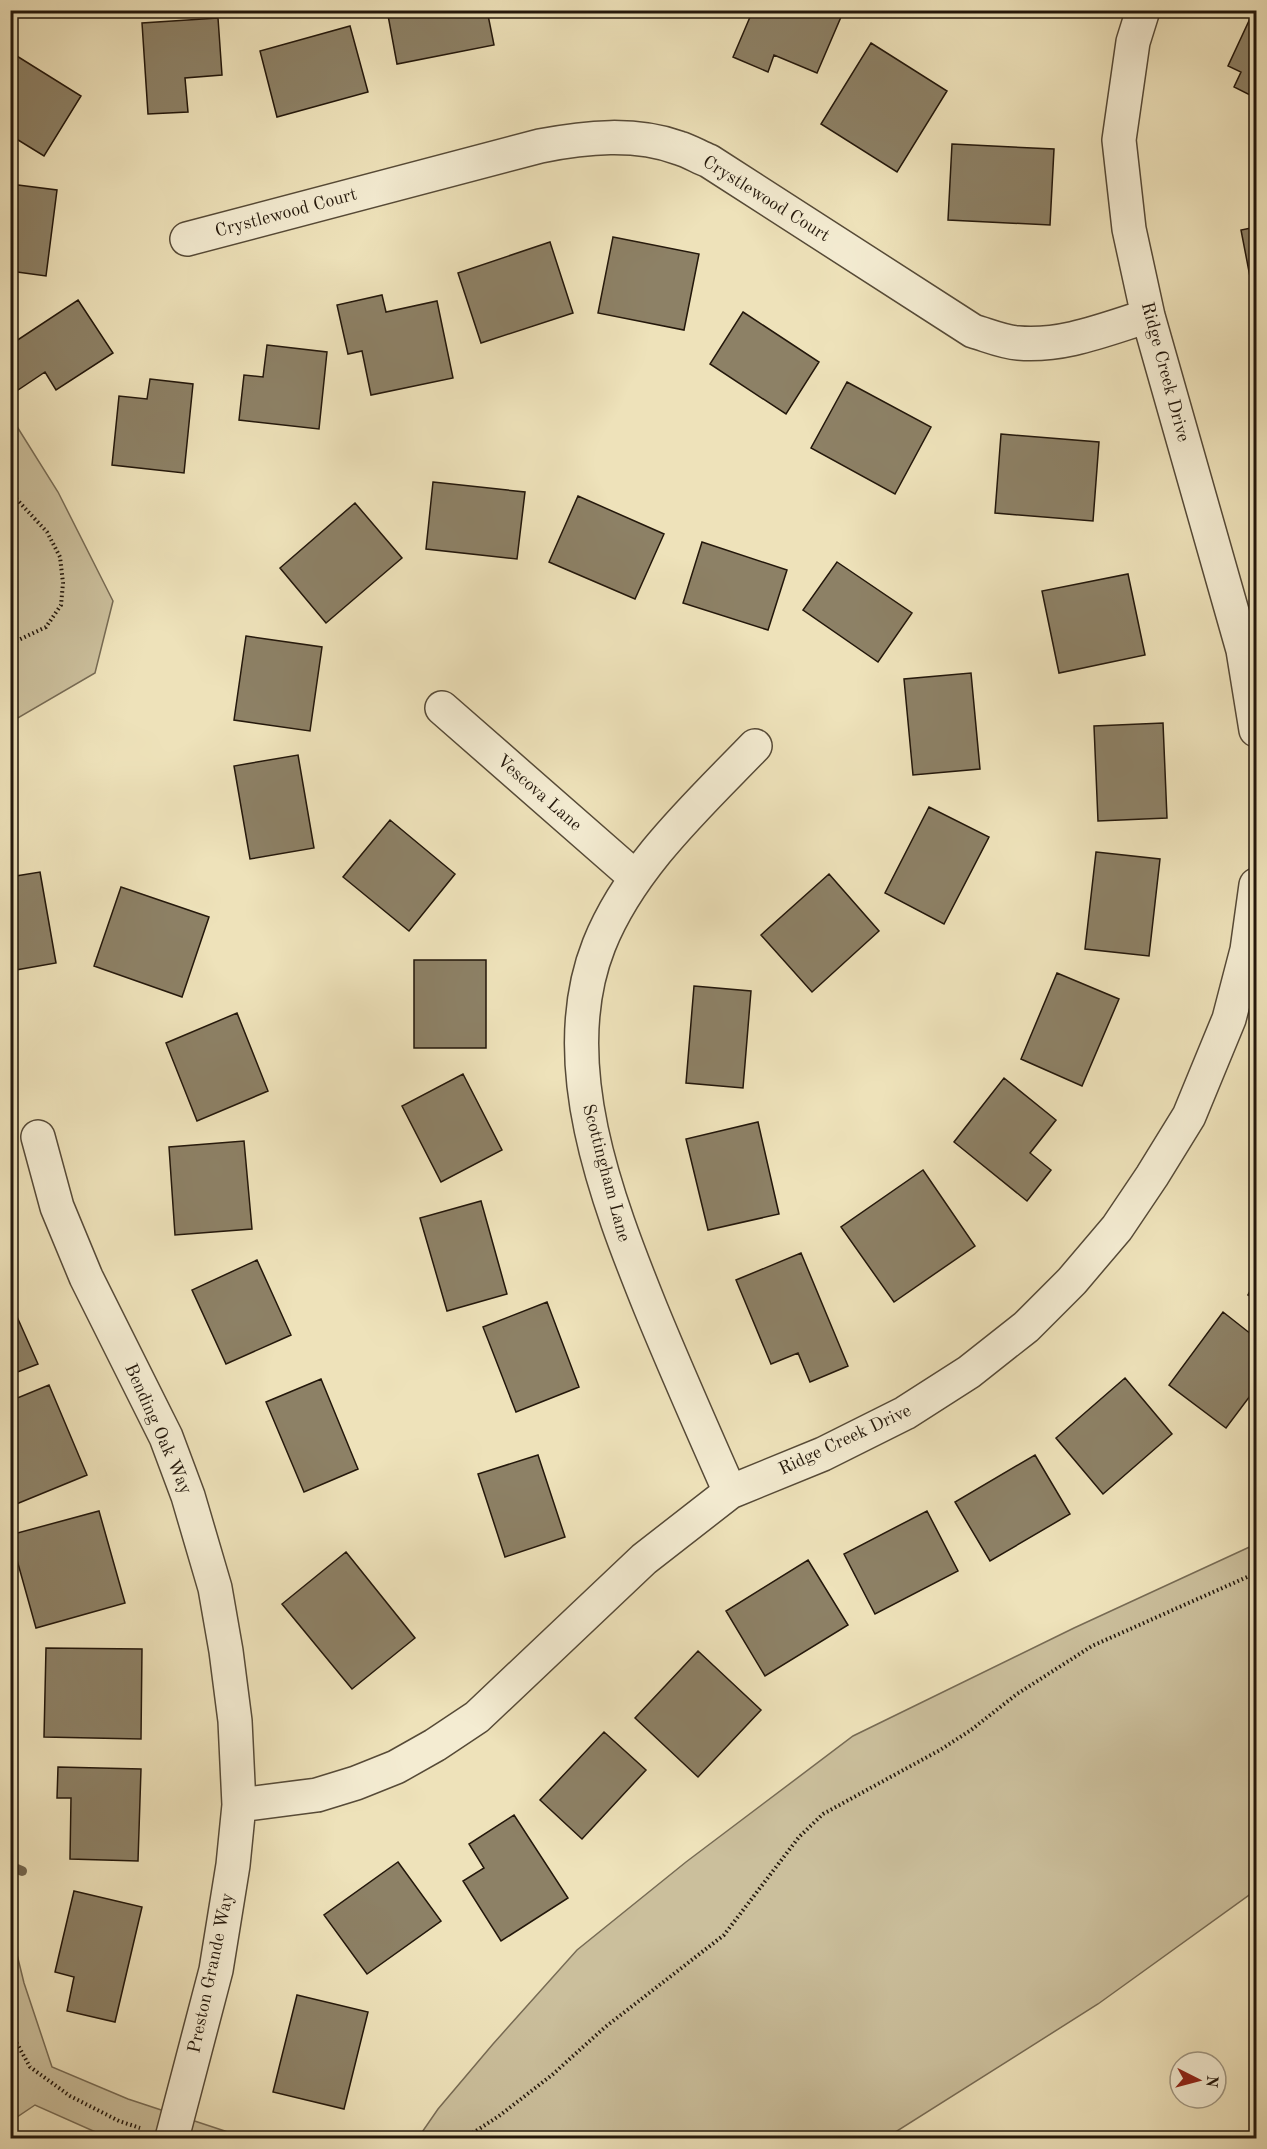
<svg xmlns="http://www.w3.org/2000/svg" width="1267" height="2149" viewBox="0 0 1267 2149" font-family="'Old Standard TT',serif">
  <style>
    .green { fill: #cbbf9c; stroke: #776b54; stroke-width: 1.5 }
    .lines { fill: none; stroke-linecap: round; stroke-linejoin: round }
    .stream { stroke: #736750; stroke-width: 10 }
    .building { fill: #8d8166; stroke: #23170b; stroke-width: 1.5 }
    .minor-casing { stroke: #564a37; stroke-width: 36 }
    .path { stroke: #23170b; stroke-width: 4; stroke-dasharray: 1.5 3; stroke-linecap: butt }
    .minor { stroke: #f4ecd2; stroke-width: 33 }
    .labels { text-anchor: middle; dominant-baseline: central; stroke-width: 4.5; stroke-linejoin: round; paint-order: stroke }
    .street-label { font-size: 18px; fill: #23170b; stroke: #f4ecd2 }
  </style>
  <rect width="100%" height="100%" fill="#eee2ba"/>
  <filter id="stains"><feTurbulence type="fractalNoise" baseFrequency=".00333" numOctaves="4"/><feColorMatrix values="0 0 0 0 .2 0 0 0 0 .09 0 0 0 0 .02 0 0 0 .5 -.17"/></filter>
  <radialGradient id="worn" r=".72"><stop offset=".6" stop-color="#630" stop-opacity="0"/><stop offset="1" stop-color="#630" stop-opacity=".3"/></radialGradient>
  <path class="green" d="M11,417l47,75 55,109 -18,72 -84,49z
    M1256,1544v346l-158,114 -212,134h-468l20,-29 55,-65 84,-94 109,-88 167,-126 221,-108z
    M10,1926l14,57 28,84 76,32 118,39h-130l-16,-4 -65,-29 -24,16z"/>
  <g class="lines">
    <path class="stream" d="M10,1866l12,5"/>
  </g>
  <path class="building" d="M387,10h100l7,35 -97,19z
    M514,10h41v3l-41,3z
    M753,10h91l-27,63 -43,-18 -6,17 -35,-15z
    M1254,10h2v88l-22,-11 7,-15 -13,-6z
    M218,18l4,57 -37,3 3,34 -40,2 -6,-91z
    M350,26l18,66 -91,25 -17,-66z
    M871,43l76,48 -50,81 -76,-48z
    M12,53l69,43 -37,60 -34,-21z
    M952,144l102,5 -4,76 -102,-5z
    M10,184l47,6 -11,86 -36,-5z
    M1256,227v81l-15,-78z
    M613,237l86,17 -15,76 -86,-17z
    M550,242l23,71 -92,30 -23,-70z
    M382,295l4,17 51,-11 16,77 -82,17 -9,-44 -14,3 -11,-49z
    M78,300l35,53 -57,37 -11,-18 -30,20 -5,-7v-40z
    M743,312l76,50 -33,52 -76,-50z
    M267,345l60,7 -8,77 -80,-9 5,-45 19,2z
    M150,379l43,5 -9,89 -72,-8 7,-69 28,3z
    M847,382l84,45 -36,67 -84,-46z
    M1001,434l98,8 -6,79 -98,-8z
    M433,482l92,10 -8,67 -91,-10z
    M578,496l86,38 -29,65 -86,-37z
    M355,503l47,55 -76,65 -46,-55z
    M702,542l85,28 -19,60 -85,-27z
    M837,562l75,51 -34,49 -75,-52z
    M1128,574l17,81 -86,18 -17,-82z
    M246,636l76,11 -12,84 -76,-11z
    M971,673l9,96 -67,6 -9,-96z
    M1163,723l4,95 -69,3 -4,-95z
    M298,755l16,93 -64,11 -16,-93z
    M929,807l60,30 -45,87 -59,-31z
    M390,820l65,54 -46,57 -66,-54z
    M1096,852l64,7 -11,97 -64,-7z
    M40,872l16,91 -46,8v-94z
    M829,874l50,57 -67,61 -51,-57z
    M121,887l88,30 -27,80 -88,-31z
    M414,960h72v88h-72z
    M1057,973l62,26 -37,87 -61,-27z
    M694,986l57,5 -8,97 -57,-5z
    M237,1013l31,78 -71,30 -31,-78z
    M463,1074l39,76 -61,32 -39,-76z
    M1004,1078l52,42 -26,33 21,17 -24,31 -73,-59z
    M758,1122l21,92 -71,16 -22,-91z
    M244,1141l8,88 -77,6 -6,-88z
    M923,1170l52,76 -81,56 -53,-75z
    M481,1201l26,93 -60,17 -27,-93z
    M801,1253l47,113 -38,16 -12,-29 -27,11 -35,-84z
    M257,1260l34,75 -65,29 -34,-74z
    M1256,1279v21l-8,-5z
    M10,1301l28,63 -28,11z
    M547,1302l32,85 -63,25 -33,-85z
    M1223,1312l33,26v50l-30,40 -57,-43z
    M1125,1378l47,56 -69,60 -47,-56z
    M321,1379l37,90 -54,23 -38,-90z
    M49,1385l38,90 -73,30 -4,-9v-95z
    M538,1455l27,82 -60,20 -27,-83z
    M1035,1455l35,59 -80,47 -35,-59z
    M99,1511l26,92 -89,25 -26,-93z
    M927,1511l31,60 -83,43 -31,-60z
    M346,1552l69,86 -63,51 -70,-85z
    M808,1560l40,65 -83,51 -39,-65z
    M46,1648l96,1 -1,90 -97,-2z
    M698,1651l63,59 -63,67 -63,-59z
    M604,1732l42,38 -64,69 -42,-39z
    M58,1767l83,2 -3,92 -68,-2 1,-61h-14z
    M514,1815l54,83 -67,43 -38,-60 21,-13 -15,-24z
    M398,1862l43,59 -74,53 -43,-59z
    M74,1891l68,16 -27,115 -48,-11 7,-34 -19,-5z
    M297,1995l71,17 -24,97 -71,-17z"/>
  <g class="lines">
    <g class="minor-casing">
      <path id="minor" d="M1143,10l-10,32 -14,98 10,89 19,87 95,334 13,80
        M187,239l353,-93c46,-9 95,-14 139,2 10,3 20,9 30,13l264,170c14,4 30,11 45,12 45,4 88,-14 130,-27
        M442,708l193,169
        M38,1137l19,70 29,70 80,160 22,59 27,92 11,63 9,70 4,84 -6,60 -17,105 -44,168
        M730,1492c-27,-61 -54,-122 -79,-183 -44,-109 -98,-248 -52,-364 31,-78 99,-140 156,-199
        M239,1805l78,-10 39,-12 40,-16 39,-22 42,-28 167,-158 86,-67 93,-38 82,-41 64,-41 57,-45 46,-46 45,-53 35,-52 37,-60 40,-97 18,-69 9,-65"/>
    </g>
    <path class="path" d="M10,492l37,40 13,25 3,26 -2,22 -15,22 -36,17
      M10,2031l20,36 40,29 49,25 21,7
      M465,2138l34,-22 53,-41 52,-47 120,-93 75,-98 24,-23 117,-64 31,-20 46,-36 75,-48 164,-73"/>
    <use href="#minor" class="minor"/>
  </g>
  <g class="labels">
    <g class="street-label">
      <text transform="translate(766 199) rotate(32)">Crystlewood Court</text>
      <text transform="translate(286 213) rotate(-15)">Crystlewood Court</text>
      <text transform="translate(1165 372) rotate(75)">Ridge Creek Drive</text>
      <text transform="translate(539 793) rotate(41)">Vescova Lane</text>
      <text transform="translate(606 1173) rotate(75)">Scottingham Lane</text>
      <text transform="translate(158 1429) rotate(66)">Bending Oak Way</text>
      <text transform="translate(845 1440) rotate(-25)">Ridge Creek Drive</text>
      <text transform="translate(211 1973) rotate(-78)">Preston Grande Way</text>
    </g>
  </g>
  <rect width="1267" height="2149" fill="none" stroke="#eee2ba" stroke-width="36"/>
  <rect x="12" y="12" width="1243" height="2125" fill="none" stroke="#23170b" stroke-width="3"/>
  <rect x="18" y="18" width="1231" height="2113" fill="none" stroke="#23170b" stroke-width="1.5"/>
  <g transform="translate(1198 2080) rotate(96)"><circle r="28" fill="#f4ecd2" stroke="#a09782" stroke-width="1.5"/>
  <path d="M0-4.5L10 22L0 15L-10 22Z" fill="#8f2418"/>
  <text y="-9" font-size="16" font-weight="bold" text-anchor="middle" fill="#23170b">N</text>
  </g>
  <rect width="100%" height="100%" filter="url(#stains)"/>
  <rect width="100%" height="100%" fill="url(#worn)"/>
</svg>
